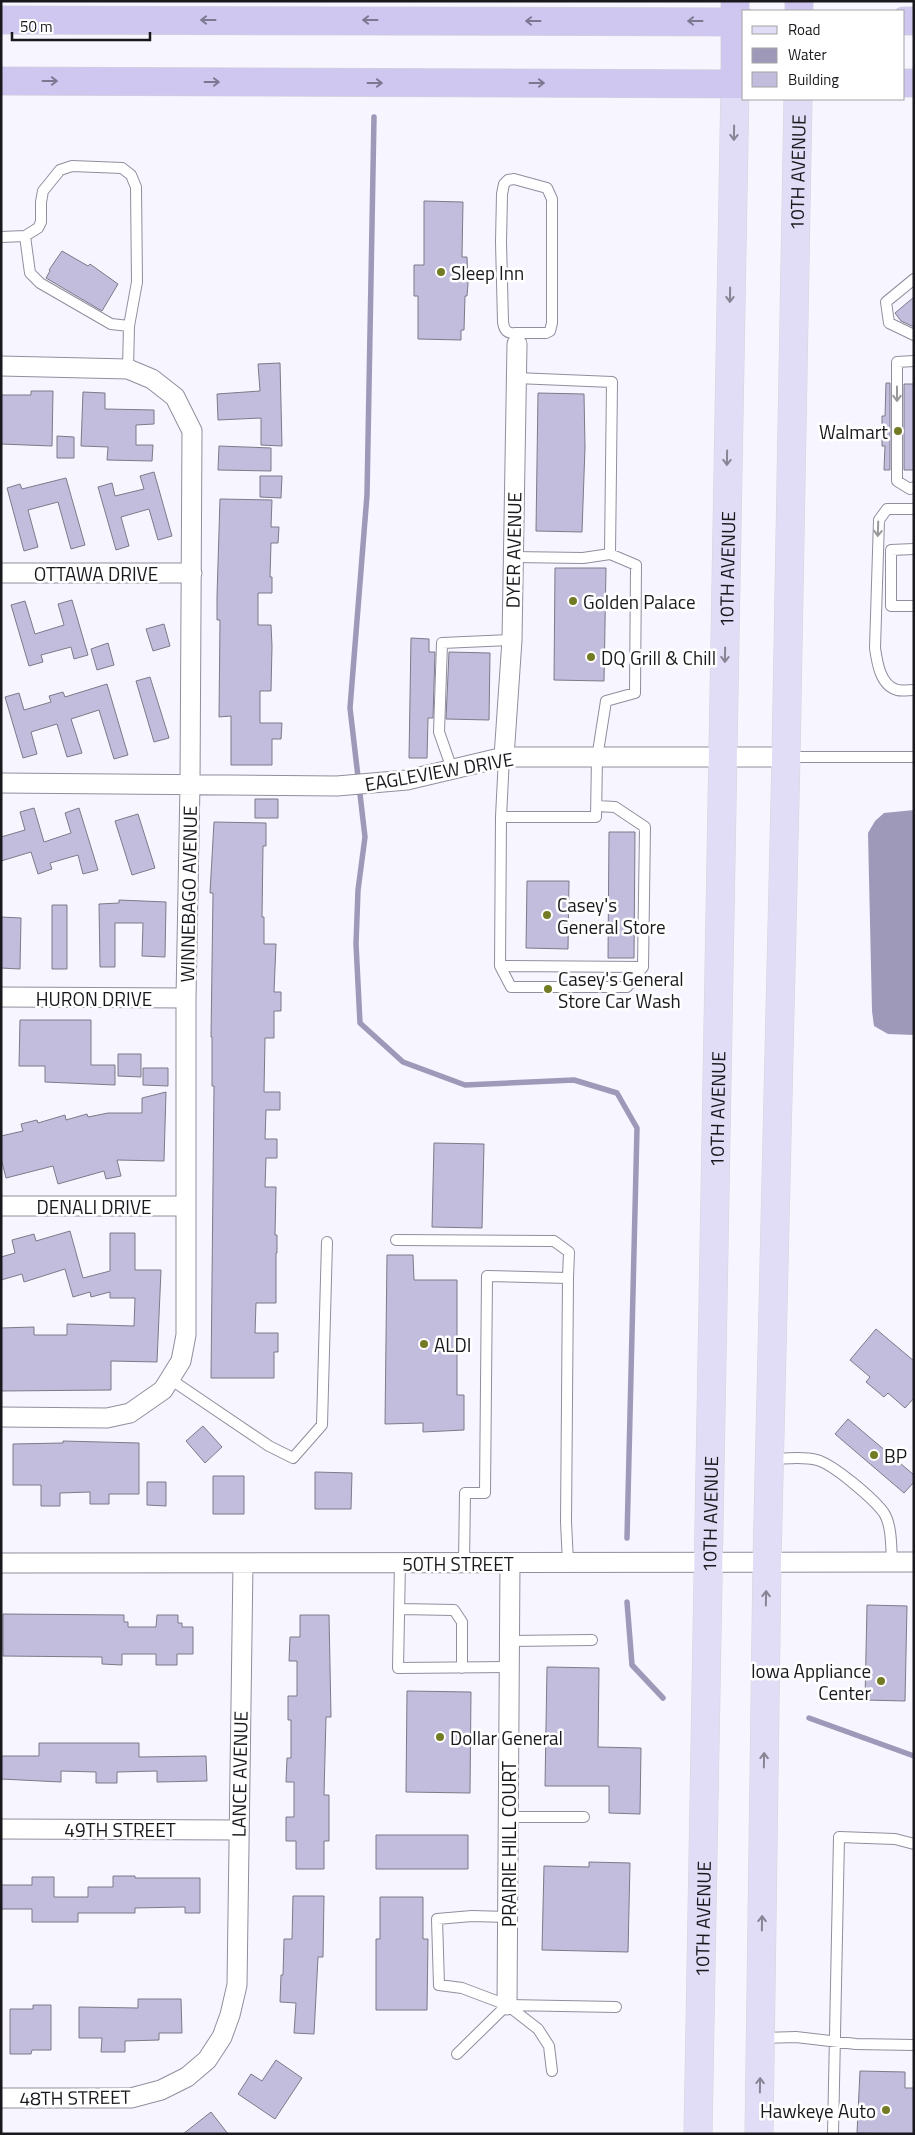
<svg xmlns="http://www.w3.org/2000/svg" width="915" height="2135" viewBox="0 0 915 2135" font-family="'Titillium Web',sans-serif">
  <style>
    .water { fill: #9f99b9 }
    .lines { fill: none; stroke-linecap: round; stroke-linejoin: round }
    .stream { stroke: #9f99b9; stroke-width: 5.5 }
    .building { fill: #c2bcdd; stroke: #7d7a89 }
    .lane-casing { stroke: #918e9d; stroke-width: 12 }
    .street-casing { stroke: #918e9d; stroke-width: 21 }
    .primary-casing { stroke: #d6d5d6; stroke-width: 29 }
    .highway-casing { stroke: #d6d5d6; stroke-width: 29 }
    .lane { stroke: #fff; stroke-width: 10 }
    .street { stroke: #fff; stroke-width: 19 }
    .primary { stroke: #e2ddf6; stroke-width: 28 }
    .highway { stroke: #cfc7f0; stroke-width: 28 }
    .oneway { stroke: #7d7891 }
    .oneway2 { stroke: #888494 }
    .oneway3 { stroke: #989799 }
    .poi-dot { fill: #747b25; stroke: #fff; stroke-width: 2 }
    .labels { text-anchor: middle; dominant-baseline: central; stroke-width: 5; stroke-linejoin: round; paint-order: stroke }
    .street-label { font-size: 19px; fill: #19181d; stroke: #fff }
    .poi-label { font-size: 19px; fill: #19181d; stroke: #fff; text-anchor: start }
  </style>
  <rect width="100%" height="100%" fill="#f7f5ff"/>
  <path class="water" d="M914,810v225l-26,-1 -14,-8 -2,-15 -4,-178 7,-12 9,-8z"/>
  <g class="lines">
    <path class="stream" d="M374,117l-7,378 -17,213 15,129 -7,53 -2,54 4,79 43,39 62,23 109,-5 43,13 20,35 -10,410
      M627,1602l5,63 31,33
      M809,1718l105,38"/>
  </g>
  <path class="building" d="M424,201l39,1 -1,55h5l1,27 -1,12h-2l-1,34h-3v10l-43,-1v-43h-4v-31h10z
    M62,251l26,15 2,-2 28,20 -16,27 -56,-33 4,-7 -1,-1z
    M914,297v30l-13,-6 -6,-8z
    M280,363l2,83 -21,-1v-27l-43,2 -1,-26 43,-3 -2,-27z
    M886,383h4v87h-6l1,-24h-3v-30h3z
    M904,384h10v86h-10z
    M31,391h22l-1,55 -51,-2v-49h30z
    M83,392l22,1v16l49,1v14l-18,1v20h17l-1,16 -45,-1 1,-13 -27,-1z
    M538,393l46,1 1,53 -3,85 -46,-1z
    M57,436l17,1v21h-17z
    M219,446l52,2v23l-53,-1z
    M154,472l18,64 -14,4 -9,-31 -28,8 8,29 -13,4 -18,-63 14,-4 3,13 29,-7 -4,-13z
    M260,476h22l-1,22 -21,-1z
    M66,478l19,67 -14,4 -13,-47 -30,8 10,37 -14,4 -17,-63 13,-4 2,5z
    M220,499l52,1 -1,27h8l-1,16h-7l-1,34h2v16h-14v32h13l1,21 -1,45h-11v32h22l-1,16h-9v26h-41v-49l-12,1 1,-97h-3v-24z
    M555,568h51l-2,113 -50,-1z
    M72,600l16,55 -14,4 -3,-12 -30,8 2,7 -14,4 -18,-61 14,-4 10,33 29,-9 -6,-21z
    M164,624l6,22 -17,5 -7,-22z
    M411,638l18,1v13h6l-2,66h-5l-1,40h-18z
    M108,643l6,22 -17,5 -6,-21z
    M449,652l41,1 -1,67 -43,-1z
    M150,677l19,61 -15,4 -18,-61z
    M107,684l21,71 -14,4 -15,-49 -28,9 11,34 -15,4 -10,-33 -26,8 6,22 -14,4 -18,-61 14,-4 5,17 27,-8 -2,-6 14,-4 2,5z
    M255,799h23v19h-23z
    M34,808l10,34 27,-9 -6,-20 14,-5 19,62 -15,4 -5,-19 -28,8 2,6 -14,5 -7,-22 -30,9v-24l24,-7 -5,-18z
    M138,814l17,54 -23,7 -17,-54z
    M214,822l52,1v23h-3l-1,71h2v27h12l-2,48h7v19h-7v27h-9l-1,54h16v18h-14l-1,29h12v19h-11l-1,29h11l-1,48h2v18h-1v50h-20l-1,30h23v19h-4v26h-63l3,-292h-2v-49h-1l2,-144h-3z
    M609,832h26l-1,126h-26z
    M527,881h42l-1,68 -42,-1z
    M119,900l47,2 -1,55 -23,-1 1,-33h-28v44h-15l-1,-63 20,-1z
    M52,905h15v64h-15z
    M1,917l20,1 -1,51 -19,-1z
    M20,1020h71v45h24v20l-70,-3v-16h-26z
    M118,1054h23v23l-23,-1z
    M143,1068h25v18l-25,-1z
    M166,1092l-2,69 -47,-1 4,16 -15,3 -2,-8 -46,13 -5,-18 -47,12 -5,-20v-22l22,-5 -2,-7 16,-4 1,3 27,-8 1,5 21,-6 1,3 20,-4h34v-15z
    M434,1143l50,1 -2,84 -50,-1z
    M70,1231l13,47 27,-7v-38h25v37h26l-4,92 -46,-1v29l-110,1v-63l33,-1v8h33v-11l67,2 1,-28h-25v-6l-19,5 -1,-5 -17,5 -8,-28 -41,13 -2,-8 -21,6v-23l14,-4 -3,-13 22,-6 2,7z
    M387,1255h26l1,25h43v115h7v35l-41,2v-9l-38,1z
    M876,1329l38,32v37l-9,10 -17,-15 -4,4 -18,-15 4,-5 -20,-17z
    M848,1419l66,56v7l-10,11 -69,-59z
    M203,1426l19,21 -17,16 -19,-22z
    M63,1441l76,2v51h-30v10h-19v-12l-30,1v13h-19v-21h-28v-41l50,-1z
    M315,1472l37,1 -1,36h-36z
    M213,1476h31v38h-31z
    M147,1482h19v24l-19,-1z
    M867,1605l40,1 -2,95 -40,-1z
    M3,1614l121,1v7h4v5h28l1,-12h21v8h4v4h11v27h-16v11h-21v-11h-34v11l-20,-1v-7l-99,-1z
    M300,1615h29l2,102h-5l-2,78h5v46h-5v28h-28v-28h-10v-24h8v-35h-8l1,-24h4v-38h-3v-24h9v-35h-8l1,-24h10z
    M547,1667l52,1 -1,79 43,1 -1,66 -31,-1v-27h-64z
    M407,1691l64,1 -1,101 -64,-1z
    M39,1743h100v14l67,-1 1,25 -50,1v-11l-40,1v11h-21v-11l-35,-1v11l-60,-3v-23h38z
    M376,1835h92v34h-92z
    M589,1862l41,1 -2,89 -86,-2 2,-84 45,1z
    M113,1876h22v2h65v35h-15v-6l-50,1v5h-57v9h-46v-13h-31v-24h31v-8h22v20h34v-10h25z
    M293,1896h31l-1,61h-5l-4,77 -20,-1 2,-30 -16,-1 1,-27h2l1,-36h8z
    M380,1897h43v42h5l-1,71h-51v-71h4z
    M138,1999h43l1,34h-23v7l-34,1v11h-24l1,-14h-23v-31l59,1z
    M33,2005h18v45h-19l-1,4h-21v-45h23z
    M276,2060l26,18 -27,41 -37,-25 13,-20 11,7z
    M860,2071l45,1v16h9v46l-57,-1z
    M211,2112l17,22h-45z"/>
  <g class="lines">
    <g class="lane-casing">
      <path id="lane" d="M25,236l5,37 10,10 71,41 18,2
        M1,237l24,-1 13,-8 3,-6v-20l2,-11 17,-21 12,-4 50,2 9,7 5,12 1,95 -8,44 -1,43
        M914,279l-28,23 3,21 25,12
        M516,333c-9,1 -12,-3 -13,-11l-2,-80 1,-48 2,-10 4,-4 6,-1 33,9 5,11v124l-2,8 -4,2h-30l1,11
        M914,361l-17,1v119l13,8 4,-2
        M914,509h-27l-8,11 -4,128c2,14 5,37 22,42 5,1 12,0 17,0
        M914,549l-23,1v56h23
        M513,557l70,1 27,-4
        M504,757l-3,60h95l1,-59 9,-57 29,-8 1,-128 -26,-11 2,-172 -96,-4
        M787,757h127
        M452,769l-13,-37 3,-89 70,-3
        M501,817l-1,149 143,1 2,-140 -30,-20 -18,-1
        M500,966l11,21h116l16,-20
        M396,1240l158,1 15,11 -1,26
        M170,1379l99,67 24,12 29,-33 5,-183
        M770,1459c14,0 33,-3 47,1 16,4 57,39 67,53 8,13 7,34 8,49
        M464,1562l1,-69h20l2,-217 81,2 -2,244 2,40
        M400,1563l-2,105 111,-1
        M399,1609l55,1 8,12v46
        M509,1641l83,-1
        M508,1817h76
        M507,1917l-35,-1 -35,3 2,66 23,3 45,17 31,24 11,17 3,25
        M761,2038l35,-1 60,7 58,1
        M457,2054l50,-49 109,2
        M833,2134l6,-297 56,2 19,5"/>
    </g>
    <g class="street-casing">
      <path id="street" d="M1,366l127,3 24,10 23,18 17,34 -2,353 -4,214v337l-5,26 -18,29 -33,23 -23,5 -106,-1
        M1,573h191
        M504,757l8,-117 5,-296
        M1,783l336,3 70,-6 97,-23h282
        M1,997l185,1
        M1,1206h185
        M1,1563l913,-1
        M1,1829l237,1
        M507,2005l3,-442
        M1,2098h130l30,-8 26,-13 20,-17 15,-23 8,-22 7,-30 6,-421"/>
    </g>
    <g class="primary-casing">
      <g id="primary">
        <path id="s1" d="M698,2134l37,-2050"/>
        <path id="s2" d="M759,2134l8,-572 19,-805 12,-658"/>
      </g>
    </g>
    <g class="highway-casing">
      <path id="highway" d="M799,11v-10
        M1,20l743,2
        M904,21h10
        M1,81l743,3
        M904,83h10
        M735,84v-83"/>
    </g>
    <use href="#lane" class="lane"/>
    <use href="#street" class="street"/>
    <use href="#primary" class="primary"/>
    <use href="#highway" class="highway"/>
  </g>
  <defs><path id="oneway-shaft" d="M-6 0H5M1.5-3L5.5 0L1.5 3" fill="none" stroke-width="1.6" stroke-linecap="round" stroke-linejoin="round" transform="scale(1.25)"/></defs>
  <g class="oneway">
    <use href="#oneway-shaft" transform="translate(208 20) rotate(-180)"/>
    <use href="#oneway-shaft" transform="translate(370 20) rotate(-180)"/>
    <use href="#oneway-shaft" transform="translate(533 21) rotate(-180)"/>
    <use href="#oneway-shaft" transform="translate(695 21) rotate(-180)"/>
    <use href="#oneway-shaft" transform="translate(50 81)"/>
    <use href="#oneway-shaft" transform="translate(212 82)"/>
    <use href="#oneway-shaft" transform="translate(375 83)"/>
    <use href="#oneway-shaft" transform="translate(537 83)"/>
  </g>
  <g class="oneway2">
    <use href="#oneway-shaft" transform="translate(734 133) rotate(91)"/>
    <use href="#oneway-shaft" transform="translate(730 295) rotate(91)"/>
    <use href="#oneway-shaft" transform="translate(727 458) rotate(91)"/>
    <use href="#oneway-shaft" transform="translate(725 655) rotate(91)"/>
    <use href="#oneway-shaft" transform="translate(766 1598) rotate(-89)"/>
    <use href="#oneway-shaft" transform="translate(764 1760) rotate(-89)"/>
    <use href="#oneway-shaft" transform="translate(762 1923) rotate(-89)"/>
    <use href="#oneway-shaft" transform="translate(760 2085) rotate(-89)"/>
  </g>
  <g class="oneway3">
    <use href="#oneway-shaft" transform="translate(897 394) rotate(90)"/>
    <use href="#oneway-shaft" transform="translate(878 529) rotate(92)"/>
  </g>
  <g class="poi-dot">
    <circle cx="441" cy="272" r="5"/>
    <circle cx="898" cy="431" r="5"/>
    <circle cx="573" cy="601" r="5"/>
    <circle cx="591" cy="657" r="5"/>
    <circle cx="547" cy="915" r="5"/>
    <circle cx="548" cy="989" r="5"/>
    <circle cx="424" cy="1344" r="5"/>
    <circle cx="874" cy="1455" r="5"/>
    <circle cx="881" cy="1681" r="5"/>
    <circle cx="440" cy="1737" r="5"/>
    <circle cx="886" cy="2110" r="5"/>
  </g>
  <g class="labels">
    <g class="street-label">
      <text stroke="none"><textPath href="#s2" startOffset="1962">10TH AVENUE</textPath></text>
      <text transform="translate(513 550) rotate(-89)">DYER AVENUE</text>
      <text stroke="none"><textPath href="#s1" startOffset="1565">10TH AVENUE</textPath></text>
      <text x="96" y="573">OTTAWA DRIVE</text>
      <text transform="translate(439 771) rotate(-10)">EAGLEVIEW DRIVE</text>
      <text transform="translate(188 894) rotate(-89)">WINNEBAGO AVENUE</text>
      <text x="94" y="998">HURON DRIVE</text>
      <text stroke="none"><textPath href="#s1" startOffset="1025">10TH AVENUE</textPath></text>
      <text x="94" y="1206">DENALI DRIVE</text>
      <text stroke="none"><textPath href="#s1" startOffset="620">10TH AVENUE</textPath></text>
      <text x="458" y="1563">50TH STREET</text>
      <text transform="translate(239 1774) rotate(-89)">LANCE AVENUE</text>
      <text x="120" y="1829">49TH STREET</text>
      <text transform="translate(508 1844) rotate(-90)">PRAIRIE HILL COURT</text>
      <text stroke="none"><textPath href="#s1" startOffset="215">10TH AVENUE</textPath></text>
      <text transform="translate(75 2097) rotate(-1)">48TH STREET</text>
    </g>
    <g class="poi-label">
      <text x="451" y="272">Sleep Inn</text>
      <text x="888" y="431" text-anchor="end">Walmart</text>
      <text x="583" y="601">Golden Palace</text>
      <text x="601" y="657">DQ Grill &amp; Chill</text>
      <text x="557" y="904">Casey's<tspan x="557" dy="22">General Store</tspan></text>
      <text x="558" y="978">Casey's General<tspan x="558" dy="22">Store Car Wash</tspan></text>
      <text x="434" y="1344">ALDI</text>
      <text x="884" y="1455">BP</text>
      <text x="871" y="1670" text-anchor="end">Iowa Appliance<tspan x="871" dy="22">Center</tspan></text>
      <text x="450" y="1737">Dollar General</text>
      <text x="876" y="2110" text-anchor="end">Hawkeye Auto</text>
    </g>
  </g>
  <rect width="915" height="2135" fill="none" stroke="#19181d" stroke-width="5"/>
  <rect x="742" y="10" width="162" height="90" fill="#ffffff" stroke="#a3a3a5"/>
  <rect x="752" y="26" width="25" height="8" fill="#e2ddf6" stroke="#a3a3a5"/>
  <text x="788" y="35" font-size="15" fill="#19181d">Road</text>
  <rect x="752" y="48" width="25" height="15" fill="#9f99b9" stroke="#a3a3a5"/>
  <text x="788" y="60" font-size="15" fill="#19181d">Water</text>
  <rect x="752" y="72" width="25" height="15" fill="#c2bcdd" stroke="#a3a3a5"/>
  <text x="788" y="85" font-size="15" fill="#19181d">Building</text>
  <path d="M12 32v8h138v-8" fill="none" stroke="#19181d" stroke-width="2.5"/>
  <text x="20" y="32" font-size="15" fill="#19181d" stroke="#ffffff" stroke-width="4" paint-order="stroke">50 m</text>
</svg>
